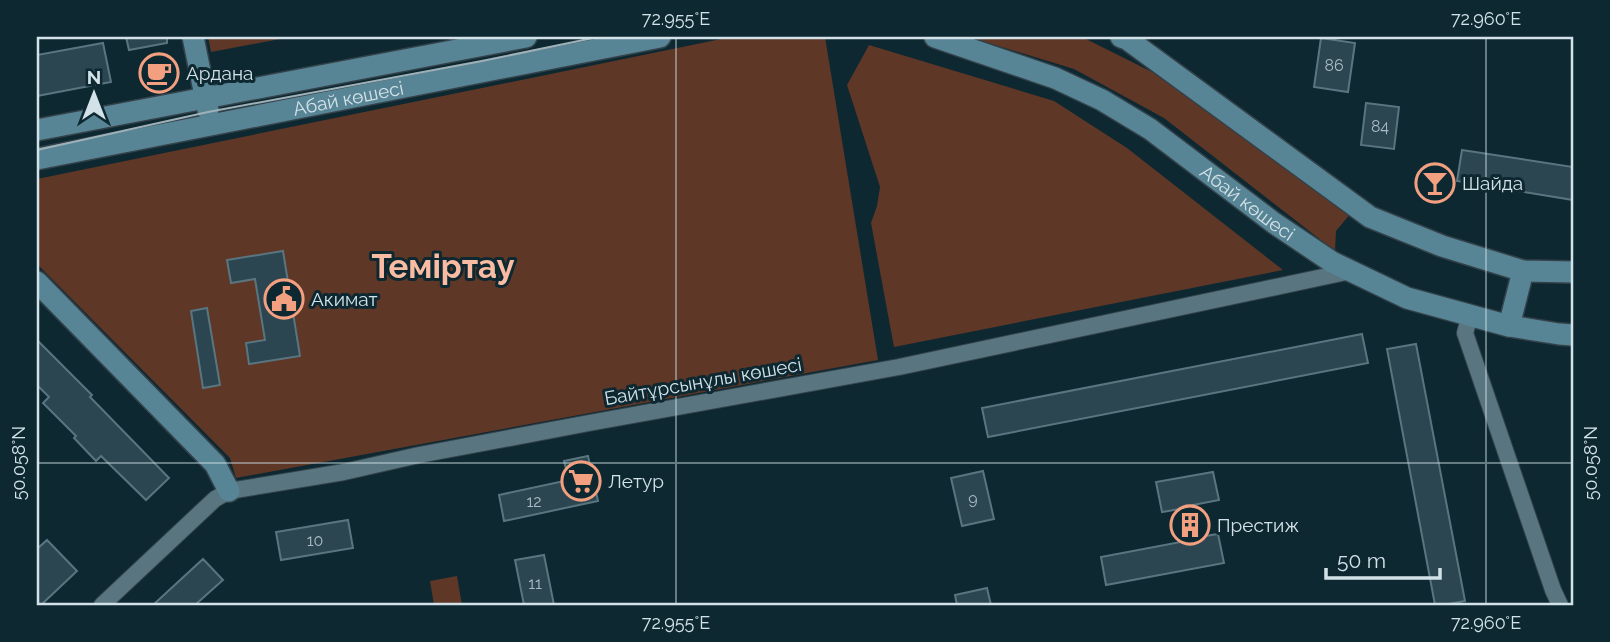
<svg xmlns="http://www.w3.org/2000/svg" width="1610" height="642" viewBox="0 0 1610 642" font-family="Raleway,sans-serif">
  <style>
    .green { fill: #5e3727 }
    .building { fill: #2b4650; stroke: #597580; stroke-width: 2 }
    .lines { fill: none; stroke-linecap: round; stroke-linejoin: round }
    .street-casing { stroke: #33424a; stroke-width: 18 }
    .secondary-casing { stroke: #33424a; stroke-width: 24 }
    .street { stroke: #597680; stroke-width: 16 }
    .secondary { stroke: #588595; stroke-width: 21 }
    .tram { stroke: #9fb1b8; stroke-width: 2 }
    .ticks { fill: none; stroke: #d3e2e8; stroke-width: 2; stroke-opacity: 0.45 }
    .labels { text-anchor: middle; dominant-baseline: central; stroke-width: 6; stroke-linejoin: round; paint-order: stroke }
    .number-label { font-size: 16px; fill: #a9bbc2 }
    .poi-label { font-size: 19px; fill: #d3e2e8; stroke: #0d2831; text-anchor: start }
    .street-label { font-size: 19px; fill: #d3e2e8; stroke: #0d2831 }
    .town-label { font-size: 33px; font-weight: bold; fill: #f9bba2; stroke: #0d2831 }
    .neatline { fill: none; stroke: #d3e2e8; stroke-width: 2.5 }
    .ticks-label { font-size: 18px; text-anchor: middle; fill: #d3e2e8 }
  </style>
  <rect width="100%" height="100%" fill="#0d2831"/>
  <path class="green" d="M208,37h72v2l-69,13z
    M731,37h94l53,323 -642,118 -6,-20 -193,-194v-85z
    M969,37h113l78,39 191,137 -15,18 -1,20 -171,-133 -90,-49z
    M869,45l185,56 73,47 156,122 -389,77 -23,-124 6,-17 3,-19 -33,-102z
    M457,576l5,29h-28l-4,-24z"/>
  <path class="building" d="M126,37h41v6l-38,7z
    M1321,38l34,5 -7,49 -34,-5z
    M103,43l8,39 -74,14v-41z
    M1366,103l33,4 -5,42 -33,-4z
    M1462,150l111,17v33l-116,-19z
    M283,251l17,105 -51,8 -3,-21 19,-3 -10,-61 -24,4 -4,-23z
    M207,308l13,77 -17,3 -12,-77z
    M1362,334l6,29 -380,74 -6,-29z
    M37,340l55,55 -2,2 79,81 -23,22 -45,-44 -5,5 -22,-23 2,-2 -33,-33 6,-6 -12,-12z
    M1416,344l49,257 -22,4h-8l-48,-256z
    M588,456l10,45 -94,20 -5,-26 70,-15 -5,-19z
    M983,471l11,48 -32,7 -11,-48z
    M1213,472l6,28 -26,5 6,32 19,-3 6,29 -118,22 -5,-28 85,-16 -6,-32 -18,3 -6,-30z
    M348,520l5,28 -72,12 -5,-28z
    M47,540l30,31 -36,34h-4v-56z
    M544,555l10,50h-30l-9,-45z
    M203,559l20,21 -28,25h-42z
    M987,588l4,17h-34l-2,-10z"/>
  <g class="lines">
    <g class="street-casing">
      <path id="street" d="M1470,315l-5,18 88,257 7,15
        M102,605l113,-106 14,-8 115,-19 75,-17 170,-32 310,-56 452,-96"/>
    </g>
    <g class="secondary-casing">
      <g id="secondary">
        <path d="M193,37l15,73"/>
        <path id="s1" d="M935,37l120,41 47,22 48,29 124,94 58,39 75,36 102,28 50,8 14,1"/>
        <path d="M1121,37l6,2 243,178 72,29 81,25 50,1"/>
        <path d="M37,130l489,-93"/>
        <path id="s2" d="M37,159l623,-122"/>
        <path d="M37,282l178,182 14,27"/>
        <path d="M1509,326l14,-55"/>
      </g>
    </g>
    <use href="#street" class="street"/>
    <use href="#secondary" class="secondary"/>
    <path class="tram" d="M37,150l171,-38 274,-51 116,-24"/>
  </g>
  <path class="ticks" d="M676,37v568M1486,37v568M37,463h1536"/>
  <defs>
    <g id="cafe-ring" transform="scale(2.0125)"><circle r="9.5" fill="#0d2831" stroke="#f2a07f" stroke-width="1.5"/><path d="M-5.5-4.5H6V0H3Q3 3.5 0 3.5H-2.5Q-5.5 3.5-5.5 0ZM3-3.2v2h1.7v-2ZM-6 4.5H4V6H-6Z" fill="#f2a07f"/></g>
    <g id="bar-ring" transform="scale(2.0125)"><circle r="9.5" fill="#0d2831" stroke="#f2a07f" stroke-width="1.5"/><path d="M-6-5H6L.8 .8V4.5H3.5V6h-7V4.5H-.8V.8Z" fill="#f2a07f"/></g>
    <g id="civic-ring" transform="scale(2.0125)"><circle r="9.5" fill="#0d2831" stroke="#f2a07f" stroke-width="1.5"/><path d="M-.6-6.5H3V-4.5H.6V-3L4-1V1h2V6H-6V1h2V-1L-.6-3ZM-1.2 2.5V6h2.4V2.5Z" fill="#f2a07f"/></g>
    <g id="supermarket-ring" transform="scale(2.0125)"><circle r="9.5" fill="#0d2831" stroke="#f2a07f" stroke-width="1.5"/><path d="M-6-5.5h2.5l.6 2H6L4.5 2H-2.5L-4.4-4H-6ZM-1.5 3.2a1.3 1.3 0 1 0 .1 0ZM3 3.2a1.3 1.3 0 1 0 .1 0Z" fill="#f2a07f"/></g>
    <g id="building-ring" transform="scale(2.0125)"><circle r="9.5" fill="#0d2831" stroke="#f2a07f" stroke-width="1.5"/><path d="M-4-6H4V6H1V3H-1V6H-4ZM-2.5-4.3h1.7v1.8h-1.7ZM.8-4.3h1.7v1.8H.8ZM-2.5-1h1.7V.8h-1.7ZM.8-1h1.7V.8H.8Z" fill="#f2a07f"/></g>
  </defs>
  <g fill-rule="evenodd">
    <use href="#cafe-ring" x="159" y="73"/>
    <use href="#bar-ring" x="1435" y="183"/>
    <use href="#civic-ring" x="284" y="299"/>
    <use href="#supermarket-ring" x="581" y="481"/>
    <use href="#building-ring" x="1190" y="525"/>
  </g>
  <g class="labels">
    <g class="number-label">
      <text x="1334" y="65">86</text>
      <text x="1380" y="126">84</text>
      <text x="973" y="498">9</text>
      <text x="534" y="501">12</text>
      <text x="315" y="540">10</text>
      <text x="535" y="583">11</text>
    </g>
    <g class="poi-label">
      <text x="186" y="73">Ардана</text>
      <text x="1462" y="183">Шайда</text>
      <text x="311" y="299">Акимат</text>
      <text x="608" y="481">Летур</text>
      <text x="1217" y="525">Престиж</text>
    </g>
    <g class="street-label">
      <text stroke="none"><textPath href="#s2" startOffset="317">Абай көшесі</textPath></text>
      <text stroke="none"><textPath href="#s1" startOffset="357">Абай көшесі</textPath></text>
      <text transform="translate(703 381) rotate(-10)">Байтұрсынұлы көшесі</text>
    </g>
    <g class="town-label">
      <text x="443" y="266">Теміртау</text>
    </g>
  </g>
  <rect width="1610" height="642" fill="none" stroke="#0d2831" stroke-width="77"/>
  <g transform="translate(94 94)" stroke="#0d2831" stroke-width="5" paint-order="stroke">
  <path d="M0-5L12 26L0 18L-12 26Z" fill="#d3e2e8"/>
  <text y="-10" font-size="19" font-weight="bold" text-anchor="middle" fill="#d3e2e8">N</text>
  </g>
  <path d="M1326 568v10h114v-10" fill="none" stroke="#d3e2e8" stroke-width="3.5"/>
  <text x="1337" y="568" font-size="21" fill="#d3e2e8" stroke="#0d2831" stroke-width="5" paint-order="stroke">50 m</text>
  <rect x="38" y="38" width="1534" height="566" class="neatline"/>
  <g class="ticks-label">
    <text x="676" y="25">72.955°E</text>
    <text x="1486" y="25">72.960°E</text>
    <text transform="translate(19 463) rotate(-90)" y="6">50.058°N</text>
    <text transform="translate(1591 463) rotate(-90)" y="6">50.058°N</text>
    <text x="676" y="629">72.955°E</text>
    <text x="1486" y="629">72.960°E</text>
  </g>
</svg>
